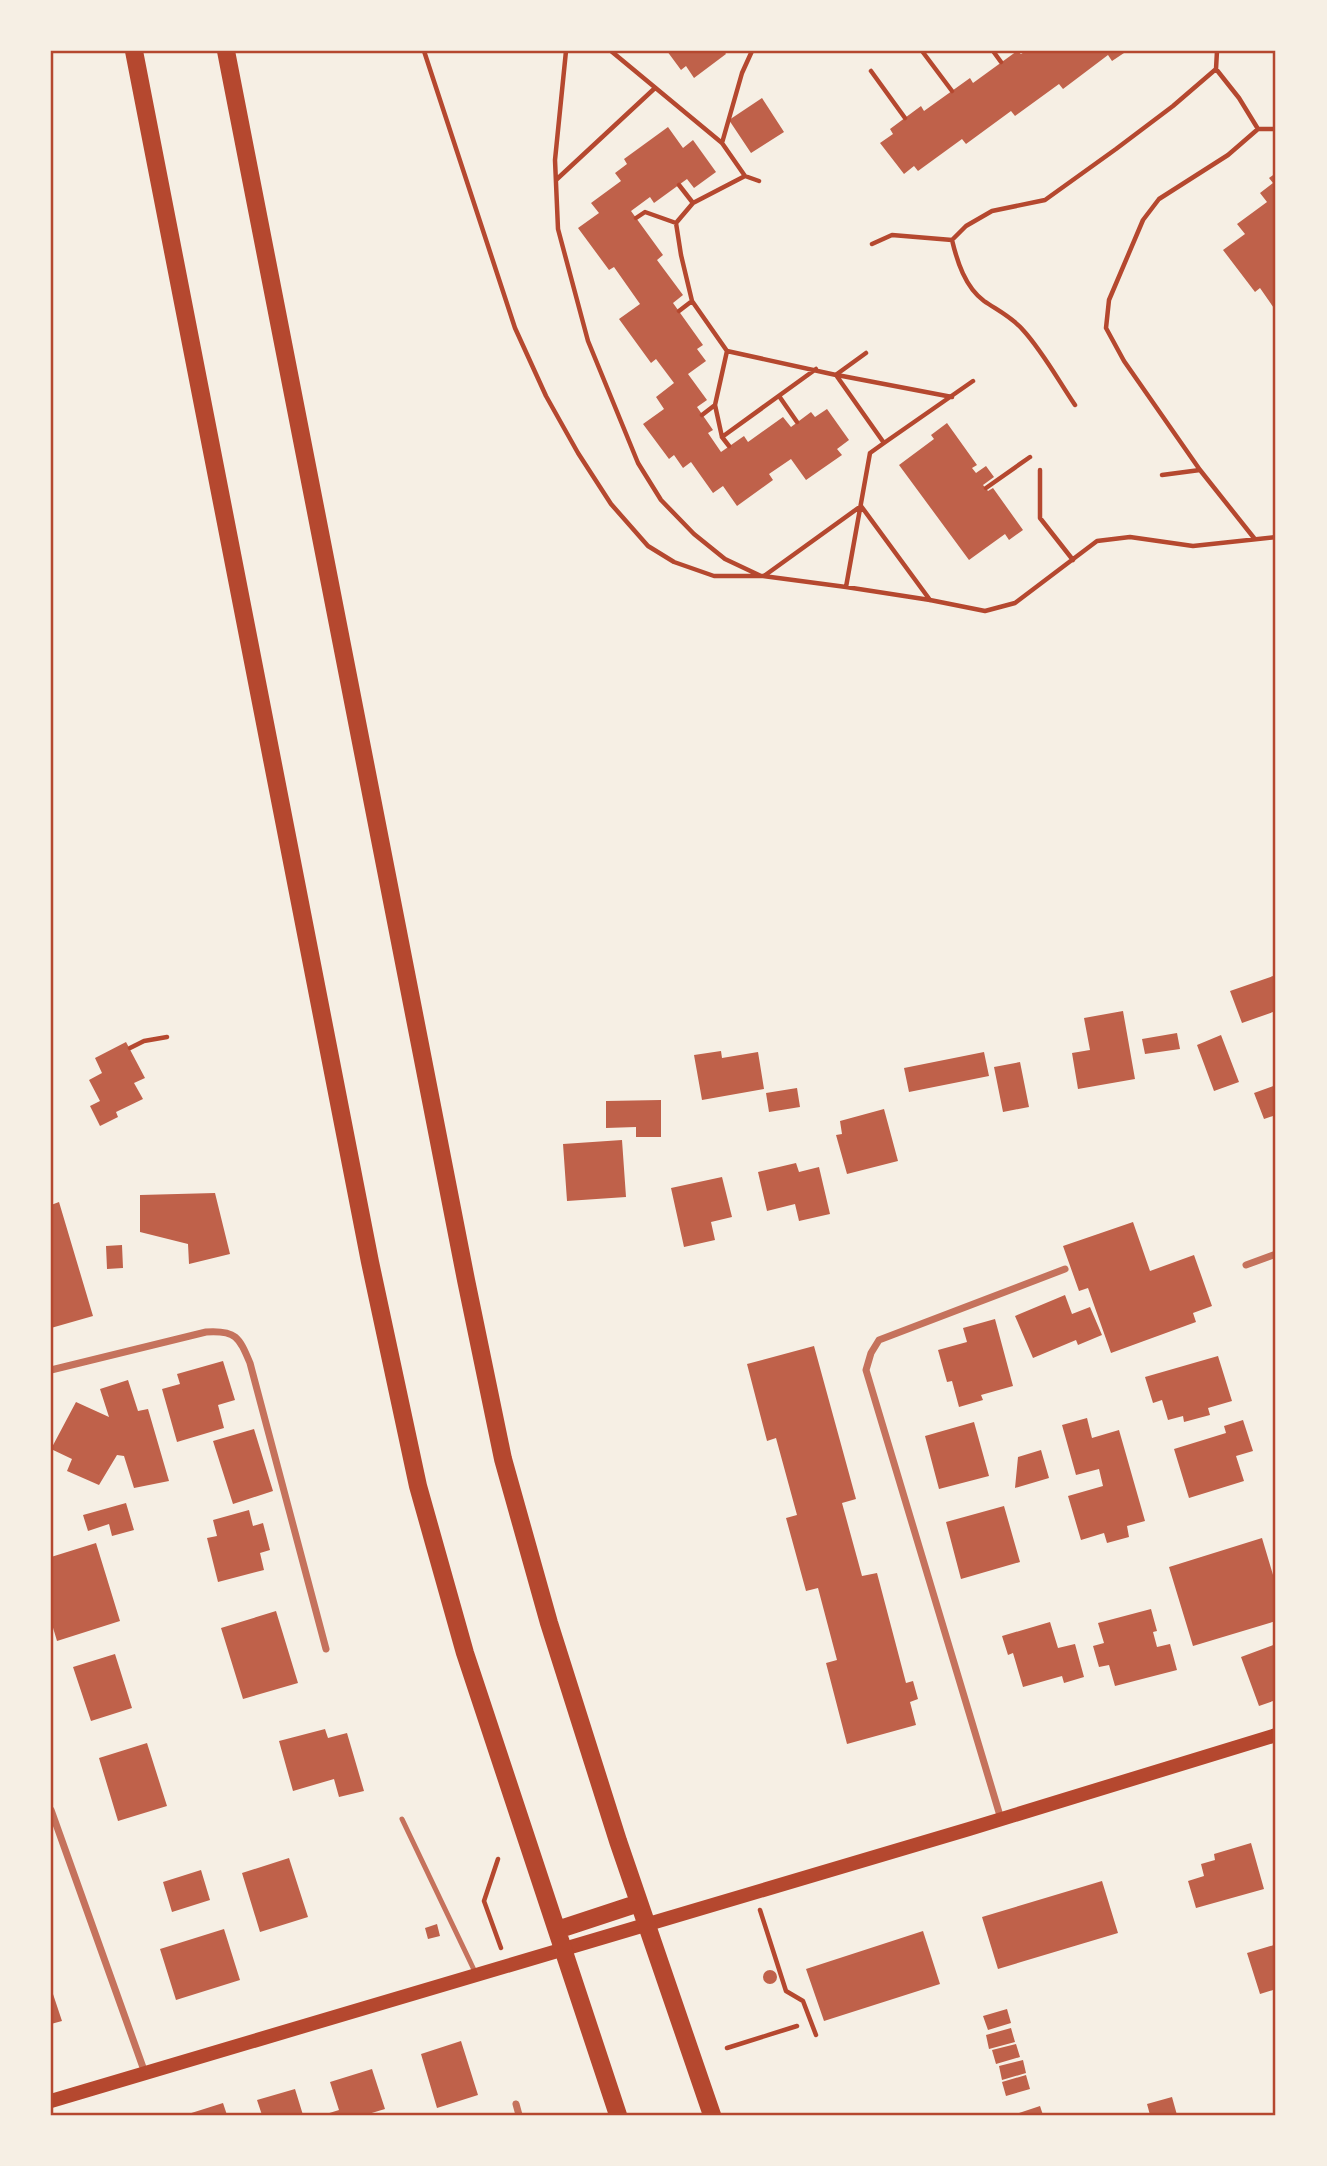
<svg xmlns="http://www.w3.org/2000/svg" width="1327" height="2166" viewBox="0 0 1327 2166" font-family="'Source Sans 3',sans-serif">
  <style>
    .building { fill: #bf614a }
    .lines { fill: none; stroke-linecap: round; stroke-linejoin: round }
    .path { stroke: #b5482f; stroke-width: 4.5 }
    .service { stroke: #c5725c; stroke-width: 5 }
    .minor { stroke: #c5725c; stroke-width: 7 }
    .secondary { stroke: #b5482f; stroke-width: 14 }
    .primary { stroke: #b5482f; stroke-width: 18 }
    .neatline { fill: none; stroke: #b5482f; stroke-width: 2.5 }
  </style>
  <rect width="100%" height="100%" fill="#f6efe4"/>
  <path class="building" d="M667,51h57l2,3 -32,24 -8,-12 -5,4z
    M1017,51l4,3 5,-3h101l-15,10 -4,-6 -45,34 -4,-5 -44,32 -4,-5 -45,33 -4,-5 -44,32 -4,-5 -10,8 -24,-31 13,-9 -3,-5 31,-23 3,5 46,-33 3,5z
    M762,98l22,34 -33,21 -22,-33z
    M668,127l15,21 10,-8 23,32 -22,16 -7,-9 -33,24 -4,-6 -19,14 32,44 -6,5 26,35 -10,8 30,42 -6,4 9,12 -18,13 19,26 -10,7 16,23 -5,3 13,19 23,-16 4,6 35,-25 8,10 20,-15 4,5 12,-8 22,31 -12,9 5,6 -36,25 -15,-21 -22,15 4,6 -36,26 -14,-20 -10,7 -22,-31 -8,6 -9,-13 -5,4 -26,-35 21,-15 -8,-12 18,-14 -18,-24 -5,4 -32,-44 21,-15 -26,-37 -5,3 -31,-42 21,-15 -8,-10 30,-22 -6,-8 12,-9 -3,-5z
    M1276,173v138l-16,-23 -5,4 -32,-42 22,-16 -8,-10 30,-22 -7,-9 13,-10 -4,-5z
    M947,423l30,42 -5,3 4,5 10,-7 8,11 -11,8 5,6 5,-3 30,42 -14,10 -4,-6 -36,26 -70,-95 35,-26 -3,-4z
    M1276,975v36l-34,12 -12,-32z
    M1123,1011l12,68 -57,10 -6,-36 18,-3 -6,-32z
    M1177,1033l3,16 -35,5 -3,-15z
    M1221,1035l18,47 -25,9 -17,-46z
    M126,1042l19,36 -11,5 9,16 -27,13 2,5 -18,9 -10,-20 10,-5 -11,-21 13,-7 -7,-15z
    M721,1051l1,7 36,-6 6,37 -62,11 -8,-45z
    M984,1052l5,24 -80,16 -5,-24z
    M1020,1062l9,45 -26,5 -9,-45z
    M1276,1085v30l-12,4 -10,-26z
    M797,1088l3,19 -31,5 -3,-19z
    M661,1100v37h-25v-10l-30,1v-27z
    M884,1109l14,52 -51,13 -11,-39 6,-1 -2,-13z
    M622,1140l4,57 -59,4 -4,-57z
    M796,1163l3,9 20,-5 11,47 -31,7 -4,-17 -28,7 -9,-39z
    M722,1177l10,40 -21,5 4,18 -31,7 -13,-59z
    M215,1193l15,61 -41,10 -1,-20 -48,-12v-37z
    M59,1202l34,114 -42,12v-123z
    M1133,1222l17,49 44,-16 18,51 -19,7 3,9 -85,31 -23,-65 -9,3 -16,-45z
    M122,1245l1,23 -16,1 -1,-23z
    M1065,1295l7,19 18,-7 12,28 -24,10 -2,-5 -43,18 -18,-42z
    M995,1319l18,67 -32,9 2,5 -24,7 -7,-26 -5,1 -9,-32 29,-8 -4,-14z
    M814,1346l42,153 -14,4 20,73 15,-3 29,110 7,-2 5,18 -8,3 6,23 -69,19 -21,-81 11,-3 -19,-72 -12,3 -20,-73 11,-3 -21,-77 -9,3 -20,-77z
    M1218,1356l14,45 -24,7 2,7 -26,7 -1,-6 -15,4 -6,-20 -9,3 -8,-26z
    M223,1361l12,39 -17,5 6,23 -47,14 -15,-53 18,-5 -3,-10z
    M128,1380l10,31 10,-2 21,72 -35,7 -10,-32 -7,-1 -18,30 -32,-14 5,-12 -21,-10 25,-47 33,15 -9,-28z
    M1087,1418l5,20 27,-8 26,91 -18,5 2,11 -22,6 -3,-10 -23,7 -13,-44 35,-10 -4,-17 -23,6 -14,-50z
    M1243,1420l10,31 -17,5 8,25 -55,17 -15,-49 52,-16 -2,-7z
    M974,1422l15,54 -50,13 -14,-53z
    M254,1429l19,62 -40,13 -20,-63z
    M1041,1450l8,28 -34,10 3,-31z
    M126,1503l8,27 -22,6 -3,-12 -21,7 -5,-16z
    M1004,1506l16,56 -59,17 -15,-57z
    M249,1510l4,16 10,-3 7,27 -10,3 4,17 -46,12 -11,-44 10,-2 -4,-16z
    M1262,1538l14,47v36l-83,25 -24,-79z
    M96,1543l24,78 -63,20 -6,-20v-64z
    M1151,1609l6,22 -4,1 4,15 13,-3 7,26 -62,16 -6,-21 -10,2 -6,-21 11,-3 -6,-20z
    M276,1611l22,72 -55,16 -22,-71z
    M1050,1622l8,26 17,-4 9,33 -20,6 -2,-7 -39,11 -10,-34 -5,2 -6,-19z
    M1276,1644v56l-17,6 -18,-49z
    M115,1654l17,54 -41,13 -18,-54z
    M325,1729l3,9 19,-5 17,58 -25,6 -5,-18 -41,12 -14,-50z
    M147,1743l20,63 -49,15 -19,-63z
    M1251,1843l13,46 -68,19 -8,-27 16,-5 -3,-12 14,-4 -1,-6z
    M289,1858l19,59 -48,15 -18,-59z
    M201,1870l9,30 -38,12 -9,-30z
    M1102,1881l16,52 -120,36 -16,-52z
    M437,1924l3,12 -12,3 -3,-11z
    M224,1929l16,51 -64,20 -16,-51z
    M923,1931l17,53 -116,37 -18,-52z
    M1274,1945l2,4v40l-16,5 -13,-41z
    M763 1977a7 7 0 1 1 14 0a7 7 0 1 1-14 0Z
    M51,1988l11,33 -11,3z
    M1007,2009l4,14 -23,7 -5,-14z
    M1011,2028l4,14 -26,7 -3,-14z
    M461,2041l17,54 -41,13 -16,-54z
    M1016,2044l4,13 -24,7 -4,-14z
    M1023,2060l3,13 -24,7 -3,-14z
    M372,2069l13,40 -20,6h-42l16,-5 -9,-28z
    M1026,2075l4,14 -24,7 -4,-14z
    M295,2089l8,26h-41l-5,-15z
    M1172,2097l5,18h-27l-3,-11z
    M223,2103l4,12h-42z
    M1040,2106l3,9h-30z"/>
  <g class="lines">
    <path class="path" d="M424,51l91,277 31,68 32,57 33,51 37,42 26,16 40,14h49l83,11 84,13 55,11 30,-8 82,-62 33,-4 63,9 83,-9
      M566,51l-11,109 3,69 30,112 50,122 23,37 33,34 31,25 36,17
      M611,51l111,92 23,33 14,5
      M922,51l30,40
      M993,51l8,11
      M1216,69l1,-18
      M871,71l34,47
      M1258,129h18
      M722,143l20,-70 10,-22
      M745,176l-52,27 -17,20 5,32 11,46 35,50 109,24 48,68 -14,10 -24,134
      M556,180l99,-92
      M679,185l14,18
      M636,218l9,-6 31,11
      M872,244l20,-9 60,5
      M679,311l13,-10
      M837,374l29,-21
      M837,375l115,22
      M779,396l18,26
      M1075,405c-17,-25 -32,-53 -52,-75 -11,-13 -26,-20 -39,-29 -19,-14 -27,-40 -32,-61l14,-14 26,-15 53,-11 71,-51 57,-43 43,-37 23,29 19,31 -30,26 -69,44 -16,21 -34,80 -3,28 18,33 76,109 54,68
      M702,415l13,-10
      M722,437l-7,-32 12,-54
      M884,443l89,-62
      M729,446l-7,-9 94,-68
      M1040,470v48l33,42
      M1162,475l38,-5
      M986,488l44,-31
      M764,576l97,-70 69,94
      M130,1048l14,-7 23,-4
      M498,1859l-14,42 17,47
      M760,1910l26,81 17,10 13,34
      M727,2048l70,-22"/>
    <path class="service" d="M402,1819l74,155"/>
    <path class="minor" d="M1246,1265l30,-11
      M51,1370l155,-38c30,-2 33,5 44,31l76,286
      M51,1810l94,263
      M1001,1819l-135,-449 5,-17 8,-13 186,-71
      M516,2104l3,11"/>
    <path class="secondary" d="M51,2101l918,-272 307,-94"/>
    <path class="primary" d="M134,51l236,1211 48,224 47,167 153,462
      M226,51l240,1229 37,179 46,164 69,218 94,274
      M557,1930l82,-27"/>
  </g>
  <rect width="1327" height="2166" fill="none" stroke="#f6efe4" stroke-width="105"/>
  <rect x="52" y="52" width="1222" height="2062" class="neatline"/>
</svg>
